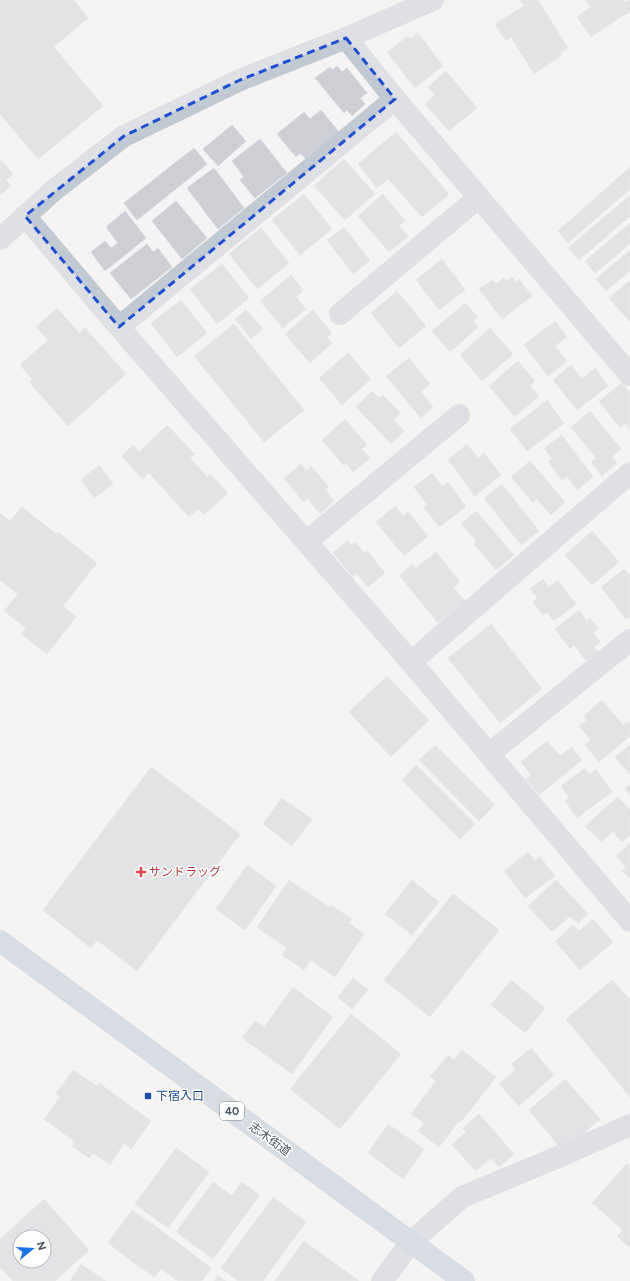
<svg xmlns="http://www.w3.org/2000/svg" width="630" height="1281" viewBox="0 0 630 1281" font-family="Figtree,'Noto Sans JP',sans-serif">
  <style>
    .building { fill: #cdcfd5; stroke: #d7d9de; fill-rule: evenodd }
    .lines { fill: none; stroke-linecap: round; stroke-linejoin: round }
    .minor { stroke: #c1cad2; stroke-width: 22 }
    .major { stroke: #b3c2d1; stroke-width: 22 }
    .marked { fill: none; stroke: #1d4ed8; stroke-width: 3; stroke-dasharray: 8 5; stroke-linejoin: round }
    .health-dot { fill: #e0444e; stroke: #fff; stroke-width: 1.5 }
    .transit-dot { fill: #1a4fb4; stroke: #fff; stroke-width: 1.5 }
    .labels { text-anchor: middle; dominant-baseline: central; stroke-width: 3; stroke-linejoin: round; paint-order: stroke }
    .shield { fill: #fff; stroke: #808990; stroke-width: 1 }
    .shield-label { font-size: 11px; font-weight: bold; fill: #4a5661 }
    .health-label { font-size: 12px; fill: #be3a42; stroke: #fff; text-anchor: start }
    .transit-label { font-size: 12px; fill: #164399; stroke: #fff; text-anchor: start }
    .street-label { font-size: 12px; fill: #4a5661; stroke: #fff }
  </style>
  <rect width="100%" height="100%" fill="#f5f3f3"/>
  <path class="building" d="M0,0h74l14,18 -34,29 49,59 -65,53 -38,-45z
    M520,0h18l30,48 -7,4 1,3 -28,19 -23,-37 -5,4 -11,-17 29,-18z
    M585,0h38l1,2 6,-2v11l-39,26 -14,-20 14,-10z
    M418,33l25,33 -28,22 -28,-36 21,-16 2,3z
    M337,66l5,6 5,-4 20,25 -7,5 5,6 -13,12 -5,-6 -3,3 -29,-35 15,-11 2,3z
    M446,71l31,37 -28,23 -24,-27 10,-9 -7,-8z
    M321,110l18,22 -33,27 -6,-6 -4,4 -19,-23 27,-22 6,7z
    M232,125l14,16 -28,25 -15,-17z
    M396,132l53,62 -27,23 -34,-38 -11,9 -19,-24z
    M260,139l27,34 -32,25 -15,-18 4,-3 -12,-16z
    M194,148l13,16 -70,56 -13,-17z
    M0,159l13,15 -7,6 5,6 -11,9z
    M344,159l31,35 -30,26 -31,-34z
    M630,167v22l-62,54 -10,-12z
    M214,168l30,40 -26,21 -31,-41z
    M304,194l28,35 -32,26 -28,-35z
    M383,194l22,27 -6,5 9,10 -19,16 -31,-36z
    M630,195v21l-51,44 -11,-12z
    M176,201l31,37 -25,21 -30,-38z
    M125,211l21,27 -41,33 -14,-19 14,-11 6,7 7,-5 -12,-16z
    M630,223v21l-35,29 -10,-12z
    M344,227l26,34 -17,13 -26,-34z
    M261,228l28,35 -32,26 -28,-35z
    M147,244l6,8 5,-4 14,19 -41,32 -21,-26z
    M630,250v21l-24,20 -10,-12z
    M442,259l23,31 -26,20 -23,-30z
    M222,264l27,34 -32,26 -27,-35z
    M291,275l12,15 -7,7 10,12 -23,19 -23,-27z
    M512,277l4,5 3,-3 13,17 -30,23 -23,-30 14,-9 3,4 8,-6 3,3z
    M630,280v40l-1,1 -20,-23z
    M397,291l29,35 -27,22 -28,-35z
    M181,300l26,33 -30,24 -26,-34z
    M465,303l13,14 -5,4 5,6 -28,25 -18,-21z
    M57,308l22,25 6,-5 41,46 -58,52 -39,-44 3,-3 -12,-14 28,-25 -12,-13z
    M246,310l17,19 -12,10 -16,-20z
    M313,310l19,23 -5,4 5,6 -22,20 -25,-29z
    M555,321l12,16 -12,9 12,15 -19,15 -24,-31z
    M234,324l70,86 -40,32 -70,-86z
    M490,328l23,26 -31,27 -22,-26z
    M348,353l23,26 -29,26 -23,-27z
    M409,358l21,26 -9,8 12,15 -12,11 -35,-42z
    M518,361l17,20 -5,5 9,10 -24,21 -26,-31z
    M571,365l11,14 13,-11 13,18 -31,24 -24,-30z
    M622,383l8,10v36l-4,-6 -6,5 -21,-27z
    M372,391l7,7 4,-3 17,18 -6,7 10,11 -13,13 -35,-37z
    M547,400l17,23 -37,28 -17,-22z
    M590,411l31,38 -9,8 5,6 -15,13 -11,-14 5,-4 -25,-31z
    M345,419l22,26 -5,4 8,9 -17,14 -7,-9 -3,2 -21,-25z
    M167,425l28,29 -5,4 17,19 3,-3 18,19 -24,22 -6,-6 -9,8 -40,-44 -7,6 -20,-23 11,-11 6,7z
    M562,435l31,42 -16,13 -10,-14 -5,4 -14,-19 4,-2 -8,-11z
    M467,444l11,14 6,-5 17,22 -26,21 -27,-36z
    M530,461l35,41 -14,13 -14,-16 -4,4 -22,-26z
    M301,464l5,7 5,-5 18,21 -4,3 9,11 -14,13 -12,-15 -5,3 -19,-24z
    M99,465l14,19 -19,14 -13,-18z
    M432,473l10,13 6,-4 18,25 -27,20 -15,-20 3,-2 -13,-18z
    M502,484l37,47 -18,14 -37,-47z
    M395,506l8,10 5,-4 20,24 -24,20 -28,-34z
    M22,507l34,27 2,-2 39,31 -34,43 13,11 -29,37 -26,-20 5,-6 -22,-17 14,-17 -18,-14v-67l10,8z
    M476,511l38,44 -18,15 -22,-26 2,-3 -15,-17z
    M592,531l27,31 -27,23 -27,-30z
    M348,540l4,5 3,-3 9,11 3,-3 18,23 -17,14 -11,-13 -4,3 -20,-24z
    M436,552l24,30 -7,5 12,14 -27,22 -39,-48 14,-11 3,4z
    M624,569l6,8v39l-4,3 -25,-32z
    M543,579l6,8 9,-7 18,24 -22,17 -7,-9 -4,3 -10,-13 4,-4 -7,-9z
    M579,610l8,11 3,-3 9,11 -6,4 7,9 -6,5 4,5 -12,9 -12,-16 -4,4 -15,-20z
    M491,624l51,65 -42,34 -52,-65z
    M387,676l42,44 -38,37 -42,-45z
    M602,700l21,25 5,-3 2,3v11l-31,26 -14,-17 6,-5 -12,-14 8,-6 -3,-4z
    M547,741l13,15 12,-9 10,13 -43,35 -13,-16 5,-4 -10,-13z
    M435,745l60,60 -16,16 -60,-61z
    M630,745v30l-15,-18z
    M416,765l59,59 -15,15 -58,-59z
    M151,767l89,67 -103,137 -40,-31 -6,8 -48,-38z
    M585,768l4,6 7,-5 16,23 -35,26 -12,-17 4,-3 -8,-12z
    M630,784v11l-5,-7z
    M618,797l12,13v25l-8,7 -9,-10 -12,10 -16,-16z
    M282,798l30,21 -20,27 -29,-22z
    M630,843v36l-8,-8 4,-4 -10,-11z
    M528,852l7,9 5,-4 15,19 -30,22 -21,-27z
    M247,865l29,21 -31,44 -29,-21z
    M289,880l40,27 2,-2 21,14 -3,4 15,11 -29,43 -24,-17 -7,10 -22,-15 5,-7 -30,-21z
    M412,880l27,22 -27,33 -27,-21z
    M556,880l32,34 -10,9 -8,-7 -18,16 -24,-26z
    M453,894l46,36 -69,87 -46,-37z
    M593,919l20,23 -33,28 -25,-29 18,-16 6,6z
    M353,978l15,12 -16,19 -14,-12z
    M511,980l34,28 -20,25 -34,-28z
    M612,980l18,20v97l-64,-78z
    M293,987l40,30 -41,57 -50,-36 13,-17 9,6z
    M351,1014l50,40 -61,75 -50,-40z
    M531,1048l23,27 -35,31 -20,-22 17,-15 -4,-5z
    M462,1050l34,27 -35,45 -2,-1 -20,26 -21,-16 6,-8 -13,-9 25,-33 -6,-4 18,-22 6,5z
    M73,1070l24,16 2,-3 52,38 -20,28 -7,-6 -14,22 -17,-12 -4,5 -17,-12 3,-4 -31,-23 16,-22 -4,-3z
    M565,1079l35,40 -37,32 -34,-41z
    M479,1114l35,40 -15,13 -8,-9 -15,13 -24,-26 14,-13 -3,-4z
    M388,1124l36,25 -21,30 -35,-26z
    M176,1148l33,24 -41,56 -33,-24z
    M627,1163l3,3v82l-13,-12 6,-6 -31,-27z
    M213,1182l19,14 10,-14 18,13 -47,64 -37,-27z
    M273,1197l33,25 -43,59h-25l-17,-13z
    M44,1199l45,51 -34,31h-42l-13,-14v-28zM20,1237h24v24h-24z
    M132,1210l23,16 -25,34 -22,-17z
    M155,1226l26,19 -18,25 -2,-1 -7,8 -24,-17z
    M304,1241l55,40h-84z
    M181,1245l30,23 -9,13h-24l-15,-11z
    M81,1264l25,17h-36z
    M218,1275l8,6h-12z"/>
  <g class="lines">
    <path class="minor" d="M346,38l49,61 235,276
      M25,216l94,111 292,335 219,259
      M0,239l54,-49 70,-54 116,-56 106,-42 87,-38
      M340,314l139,-117
      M119,327l276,-228
      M306,542l153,-127
      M411,662l219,-189
      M489,754l141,-114
      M382,1281l29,-39 51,-45 108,-45 60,-27"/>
    <path class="major" d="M0,941l464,340"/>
  </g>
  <path d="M0 0H630V1281H0ZM346,38l49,61 -276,228 -94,-111 99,-80 116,-56z" fill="#f5f3f3" fill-opacity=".55" fill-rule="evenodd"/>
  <path class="marked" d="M346,38l49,61 -276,228 -94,-111 99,-80 116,-56z"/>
  <path class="health-dot" d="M139 866h4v4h4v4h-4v4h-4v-4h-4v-4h4z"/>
  <rect class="transit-dot" x="144" y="1092" width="8" height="8" rx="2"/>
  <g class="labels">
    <rect class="shield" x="220" y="1102" width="24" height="18" rx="3"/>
    <g class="shield-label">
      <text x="232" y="1111">40</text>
    </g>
    <g class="health-label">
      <text x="149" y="872">サンドラッグ</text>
    </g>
    <g class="transit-label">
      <text x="156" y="1096">下宿入口</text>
    </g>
    <g class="street-label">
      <text transform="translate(270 1139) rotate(36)">志木街道</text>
    </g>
  </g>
  <g transform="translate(32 1249) rotate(72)"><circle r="19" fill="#ffffff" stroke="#b7bbc0"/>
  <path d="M0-3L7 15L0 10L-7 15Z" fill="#1a73e8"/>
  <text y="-6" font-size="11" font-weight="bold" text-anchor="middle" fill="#4a5661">N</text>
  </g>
</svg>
